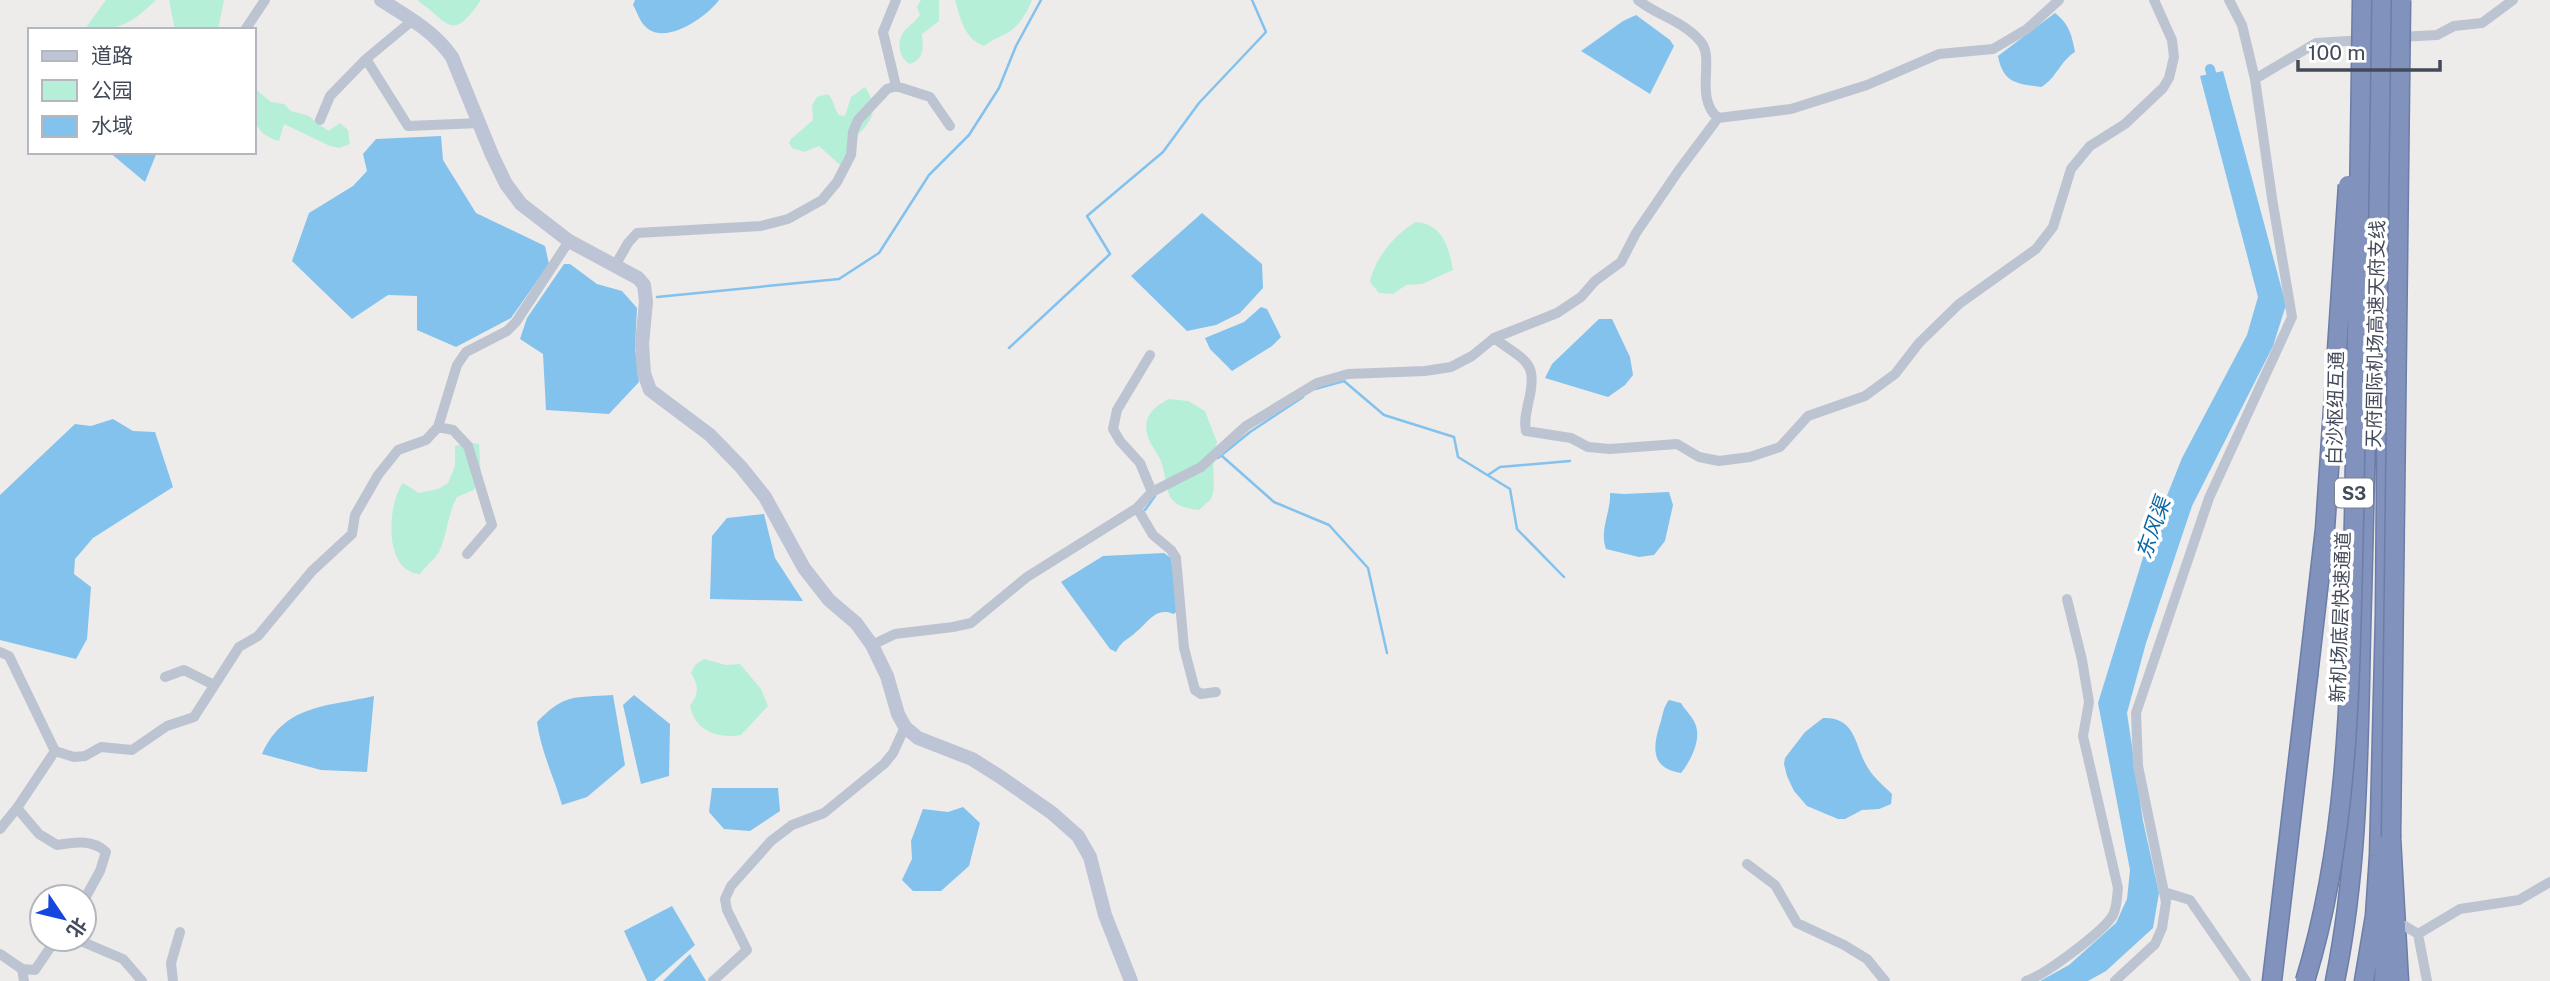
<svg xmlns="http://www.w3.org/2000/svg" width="2550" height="981" viewBox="0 0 2550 981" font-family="'Public Sans','Noto Sans SC',sans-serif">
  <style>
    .green { fill: #b6efd7 }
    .water { fill: #82c2ed }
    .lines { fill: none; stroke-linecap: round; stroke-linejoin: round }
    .stream { stroke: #82c2ed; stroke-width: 2.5 }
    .canal { stroke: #82c2ed; stroke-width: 10 }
    .highway-casing { stroke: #6c7da8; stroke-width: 21 }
    .street { stroke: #bdc4d1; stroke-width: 10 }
    .secondary { stroke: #bcc4d5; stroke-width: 14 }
    .highway { stroke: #8192bc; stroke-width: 18 }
    .highway-bridge-casing { stroke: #6c7da8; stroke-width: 21; stroke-linecap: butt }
    .highway-bridge { stroke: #8192bc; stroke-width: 18 }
    .labels { text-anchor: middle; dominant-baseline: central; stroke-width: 7; stroke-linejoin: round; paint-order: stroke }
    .shield { fill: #fff; stroke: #7b808b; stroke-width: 2 }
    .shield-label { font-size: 18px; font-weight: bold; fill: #434a59 }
    .street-label { font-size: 19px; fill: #434a59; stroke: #fff }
    .water-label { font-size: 21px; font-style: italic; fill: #0967a6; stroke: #fff }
  </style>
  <rect width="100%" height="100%" fill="#eeebeb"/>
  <path class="green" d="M106,0h50c-23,22 -35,30 -67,30l-2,-4z
    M169,0h55l-6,30h-43z
    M417,0h64c-30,44 -32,22 -64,0z
    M921,0h18v21l-17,13c1,14 3,24 -12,30 -13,-7 -14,-26 -3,-36 5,-5 9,-7 13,-13l-3,-8z
    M955,0h77c-4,10 -10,21 -19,29 -7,6 -19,9 -29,17 -20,-8 -23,-26 -29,-46z
    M865,87c17,26 4,36 -13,54l-2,20 -10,4 -21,-19 -15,6 -12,-4 -3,-5 2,-4 22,-19 -1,-15 5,-8 11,-3c6,6 6,15 11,21l6,1 6,-19z
    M254,88l17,14 13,2 7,7 18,5 19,15 12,-8 8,7 2,14 -11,4 -9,-2 -46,-22 -5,17c-30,-9 -25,-28 -25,-53z
    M1416,222c27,2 33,26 37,48l-31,14 -16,1 -13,9 -14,-1 -9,-11c4,-23 26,-49 46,-60z
    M1169,399l19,2 17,10 12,31 -4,18 1,29 -3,10 -12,11c-38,-4 -29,-21 -38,-49 -3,-7 -8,-13 -11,-19 -10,-22 1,-34 19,-43z
    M469,442l10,2 2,35 -7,11 -17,7c-10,19 -10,39 -18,55 -5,8 -13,14 -19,22 -37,-2 -33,-70 -17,-91l16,10 19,-4 10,-6 7,-17v-20z
    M704,659l22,6 14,-1 21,25 7,17 -27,29c-23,4 -46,-4 -51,-29 9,-13 9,-20 1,-33l4,-8z"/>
  <path class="water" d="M635,0h84c-12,17 -56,48 -75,25 -5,-5 -7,-14 -11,-20z
    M2055,13c14,11 17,22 20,39 -15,9 -19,27 -34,35 -24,-3 -38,-4 -43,-31z
    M1636,15l34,25 4,6 -24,48 -69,-43 42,-30z
    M2223,71l63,234 -13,41 -81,160 -46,137 -19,70 16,108 16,72 -6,35 -47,43 -18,10h-48l29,-16 47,-42 11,-24 3,-29 -32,-167 47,-152 37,-93 65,-123 11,-38 -58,-221z
    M441,136l2,24 33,53 69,33 4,18 -38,54 -55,29 -39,-17v-34l-29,-1 -36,24 -60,-58 17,-48 44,-27 14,-15 -4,-17 13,-15z
    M109,152h48l-12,30z
    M1202,213l60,51 1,24 -23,25 -24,12 -29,6 -56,-55z
    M564,264h6l27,20 25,7 15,17 -2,40 4,34 -30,32 -63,-4 -3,-56 -23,-15 7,-21z
    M1261,307l6,2 14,28 -9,9 -40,25 -22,-22 -5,-11 39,-16z
    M1599,319h13l18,38 3,18 -8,10 -17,12 -63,-19 7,-14z
    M113,419l20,12 22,1 18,55 -80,51 -18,21 -1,15 17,13 -4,52 -11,20 -76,-19v-145l75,-71 16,2z
    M1669,492l4,13 -8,36 -11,14 -15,2 -33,-8c-7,-20 5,-36 4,-56l14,1z
    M764,514l11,44 28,43 -93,-2 2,-63 15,-18z
    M1164,553l7,5 7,52 -4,4c-19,-8 -26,9 -38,18 -9,9 -13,7 -20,20l-6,-3 -49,-67 42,-26z
    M613,695l12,70 -38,32 -25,8c-8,-28 -21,-53 -25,-83 28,-29 37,-24 76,-27z
    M634,695l36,29 -1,52 -28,8 -18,-79z
    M374,696l-7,76 -46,-2 -59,-16c23,-50 64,-47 112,-58z
    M1669,700l12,3c4,7 13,15 15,23 5,15 -6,36 -15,47 -32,-5 -28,-28 -20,-52 2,-8 3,-15 8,-21z
    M1823,718c34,-1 31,28 45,50 6,10 16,18 24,26l-1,10 -12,5 -17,1 -17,9h-7l-31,-13 -13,-15 -7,-15 -3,-12 1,-6 20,-26z
    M712,788h66l2,23 -30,20 -26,-2 -15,-17z
    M963,807l17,16 -11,43 -28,25h-28l-11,-11 10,-21 -1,-18 12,-32 25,3z
    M672,906l23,39 -41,36h-7l-23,-50z
    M690,954l16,27h-43z"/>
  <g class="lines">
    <path class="stream" d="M657,297l182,-18 40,-26 50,-78 40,-40 30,-47 17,-42 25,-46
      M1009,348l101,-94 -23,-38 76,-64 36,-49 67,-71 -14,-32
      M1315,389l29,-8 40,34 70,22 4,20 52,32 7,40 47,48
      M1222,456l52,46 55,23 39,43 19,85
      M1218,458l32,-26 53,-35
      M1488,475l12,-8 70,-6
      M1145,510l10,-14"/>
    <path class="canal" d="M2210,69l5,18"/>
    <g class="highway-casing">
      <path id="highway" d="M2391,837l8,144
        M2272,981l36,-305
        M2335,981c26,-126 23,-256 27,-384 5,-199 10,-398 12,-597
        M2364,981l11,-65 4,-60 6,-241 5,-615
        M2384,981l4,-80"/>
    </g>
    <path class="street" d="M1638,0c20,16 46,21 63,42 14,17 -7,56 17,76
      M413,20l-47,39 42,67 72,-3
      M245,30l20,-30
      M2399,37l38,-2 17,-9 28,-3 31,-23
      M2255,79l61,-36 47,-3
      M896,86l-13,-54 13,-32
      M320,120l10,-24 36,-37
      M616,264l12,-21 9,-10 124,-7 27,-7 34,-19 15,-18 14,-27 2,-23 5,-12 29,-31 9,-3 34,11 20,29
      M1494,338c32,24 45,23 34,66 -2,10 -4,17 -2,27l45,7 17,9 22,2 67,-5 22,13 20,4 31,-4 30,-10 28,-31 57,-20 30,-22 24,-31 40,-39 77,-55 17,-22 18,-58 19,-23 35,-22 38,-36 6,-10 5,-21 -2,-17 -18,-40
      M1150,355l-33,55 -4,19 7,12 20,22 12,29
      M438,427l15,3 15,16 24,79 -25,29
      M1137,508l16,27 18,15 5,8 8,90 11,42 6,4 15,-2
      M872,645l23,-11 58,-7 18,-4 56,-46 110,-69 15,-16 49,-25 45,-41 71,-43 31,-9 77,-3 26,-4 21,-11 22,-18 63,-25 24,-16 14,-16 26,-19 15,-29 43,-63 39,-52 73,-9 76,-24 72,-31 54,-5 34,-20 32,-29
      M0,652l9,4 46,95 19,6 11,-1 16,-9 31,3 35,-24 27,-9 45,-70 19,-11 54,-65 40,-37 3,-19 23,-40 20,-25 28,-10 12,-13 19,-62 9,-13 41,-21 9,-9 53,-81
      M165,677l19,-7 30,15
      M17,808l22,26 18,11c16,-3 36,-6 49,7l-6,19 -16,29
      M0,829l17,-21 38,-57
      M1747,864l28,21 22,38 47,22 23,14 18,22
      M2164,892l26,8 56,81
      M2405,926l13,8 42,-25 59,-9 31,-18
      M2418,934l9,47
      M76,939l47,20 19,22
      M0,954l22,15 13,1 21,-31
      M22,969l2,12
      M173,981l-2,-18 9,-31
      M713,981l34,-31 -20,-40 -2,-11 6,-13 40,-45 21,-16 32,-12 60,-49 9,-11 12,-26
      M2026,981c19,-6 78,-50 87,-66 4,-8 4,-18 5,-27l-35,-152 6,-34 -7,-42 -15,-61
      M2115,981l40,-37 7,-16 4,-26 -28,-136 -2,-53 73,-215 83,-181 -20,-119 -17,-119 -13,-54 -13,-25"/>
    <path class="secondary" d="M381,0c27,17 53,31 71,57l40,98 14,29 15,20 48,37 69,37 6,7 2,17 -4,42 2,29 6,17 60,45 31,32 24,30 39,71 25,32 27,23 16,22 15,31 11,38 7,13 13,11 54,21 27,17 53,37 26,23 12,21 15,58 26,66"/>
    <use href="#highway" class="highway"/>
    <g class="highway-bridge-casing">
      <path id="highway-bridge" d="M2308,676l17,-147 23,-344
        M2391,837l10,-837
        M2305,981c46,-148 45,-308 49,-462 4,-173 5,-346 8,-519"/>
    </g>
    <use href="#highway-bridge" class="highway-bridge"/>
  </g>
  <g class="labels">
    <rect class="shield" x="2335" y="478.5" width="38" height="29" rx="5"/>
    <g class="shield-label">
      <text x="2354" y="493">S3</text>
    </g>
    <g class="street-label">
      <text transform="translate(2375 334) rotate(-89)">天府国际机场高速天府支线</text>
      <text transform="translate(2335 408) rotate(-89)">白沙枢纽互通</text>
      <text transform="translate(2340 617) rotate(-88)">新机场底层快速通道</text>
    </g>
    <g class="water-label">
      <text transform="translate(2153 528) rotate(-71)">东风渠</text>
    </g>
  </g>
  <rect x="28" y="28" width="228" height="126" fill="#ffffff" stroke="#b4b7bd" stroke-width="2"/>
  <rect x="42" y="51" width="35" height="10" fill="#bcc4d5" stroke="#b4b7bd" stroke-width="2"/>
  <text x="91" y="63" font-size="21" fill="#434a59">道路</text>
  <rect x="42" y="80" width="35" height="21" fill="#b6efd7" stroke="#b4b7bd" stroke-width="2"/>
  <text x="91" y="98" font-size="21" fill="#434a59">公园</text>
  <rect x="42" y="116" width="35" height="21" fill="#82c2ed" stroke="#b4b7bd" stroke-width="2"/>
  <text x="91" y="133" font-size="21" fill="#434a59">水域</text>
  <g transform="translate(63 918) rotate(125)"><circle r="33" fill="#ffffff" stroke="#b4b7bd" stroke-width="2"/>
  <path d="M0-5L12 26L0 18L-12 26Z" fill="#1546de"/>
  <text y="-10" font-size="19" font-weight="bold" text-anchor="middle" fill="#434a59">北</text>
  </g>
  <path d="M2298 60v10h142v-10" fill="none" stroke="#434a59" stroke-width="3.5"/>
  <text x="2308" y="60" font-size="21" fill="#434a59" stroke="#ffffff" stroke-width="5" paint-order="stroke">100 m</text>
</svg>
